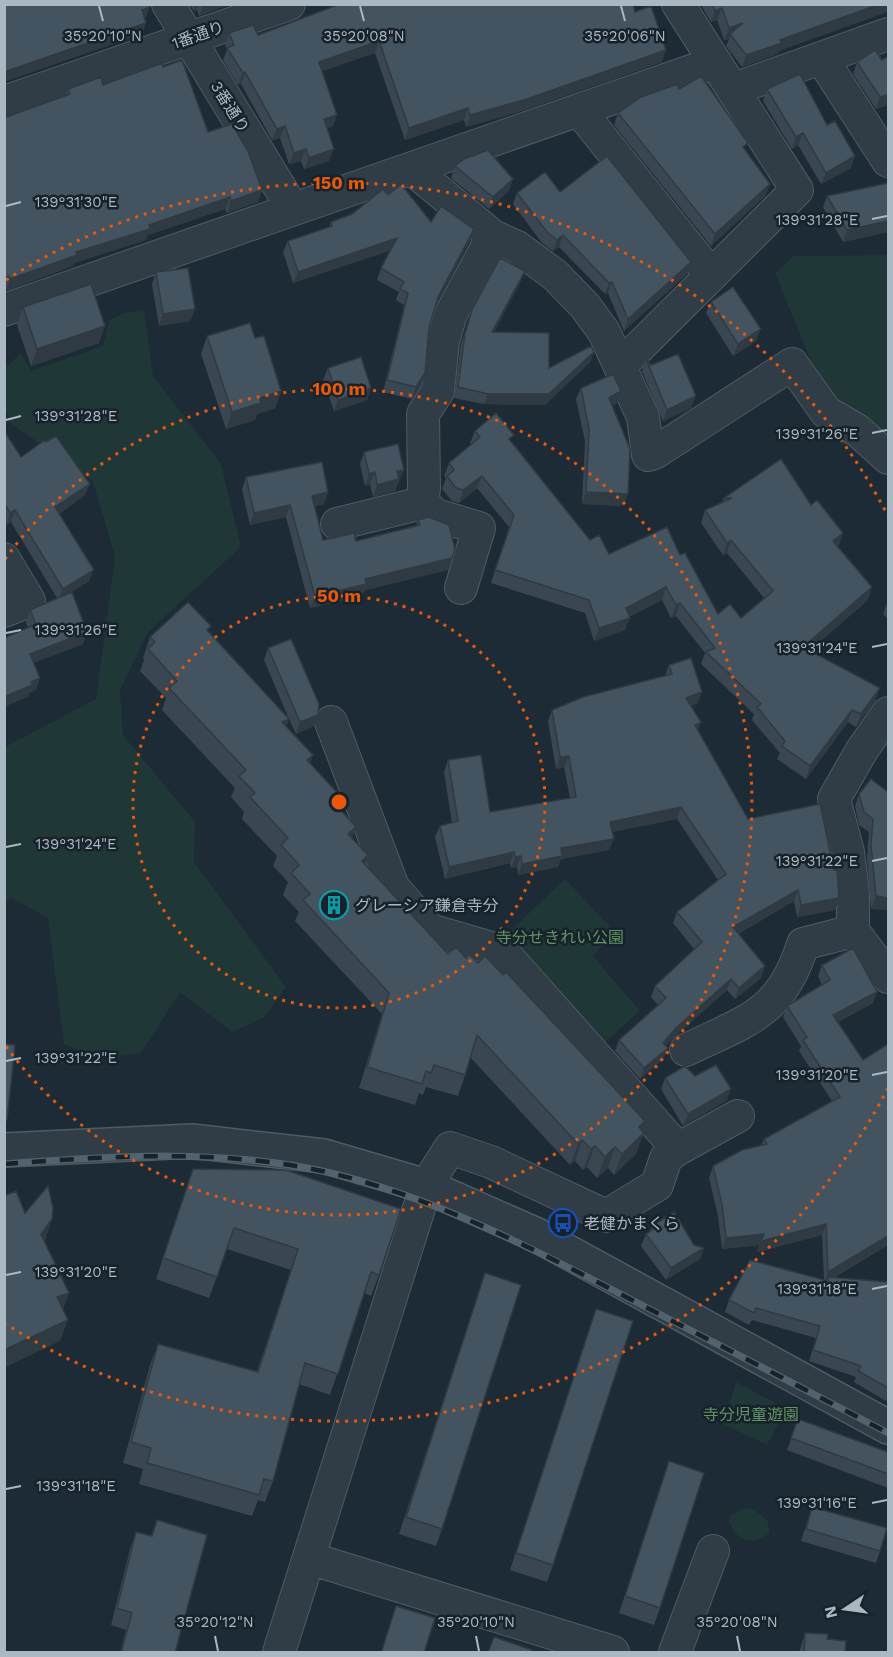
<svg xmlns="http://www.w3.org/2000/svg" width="893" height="1657" viewBox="0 0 893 1657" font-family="'Work Sans','Noto Sans JP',sans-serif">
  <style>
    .green { fill: #1f3736 }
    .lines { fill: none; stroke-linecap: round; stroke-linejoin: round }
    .minor-casing { stroke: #4e5b65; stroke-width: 34 }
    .tertiary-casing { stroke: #4e5b65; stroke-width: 36 }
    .minor { stroke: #313d46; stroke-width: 32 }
    .tertiary { stroke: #313d46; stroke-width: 33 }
    .rail-casing { stroke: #52626e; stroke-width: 7 }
    .rail { stroke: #17222a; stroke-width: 4.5; stroke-dasharray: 14; stroke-linecap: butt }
    .wall { fill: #3a4753 }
    .shaded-wall { fill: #2f3a43 }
    .building { fill: #435360; stroke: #2f3a43; stroke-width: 1.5 }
    .ticks { fill: none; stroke: #aab8c4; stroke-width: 2 }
    .ring { fill: none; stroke: #e8590c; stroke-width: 3; stroke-dasharray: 3 6 }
    .labels { text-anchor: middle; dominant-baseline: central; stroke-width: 5; stroke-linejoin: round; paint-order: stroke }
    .street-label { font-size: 16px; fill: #aab8c4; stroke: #17222a }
    .poi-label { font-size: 16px; fill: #aab8c4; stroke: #17222a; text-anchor: start }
    .park-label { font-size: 16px; fill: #619566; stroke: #17222a }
    .ticks-label { font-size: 15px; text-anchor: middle; fill: #aab8c4; stroke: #17222a; stroke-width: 5; stroke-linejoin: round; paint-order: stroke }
    .centre { fill: #e8590c; stroke: #17222a; stroke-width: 3 }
    .ring-label { font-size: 18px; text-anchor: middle; font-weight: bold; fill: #e8590c; stroke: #17222a; stroke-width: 5; stroke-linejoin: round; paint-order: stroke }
  </style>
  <rect width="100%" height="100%" fill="#1d2b36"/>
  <path class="green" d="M888,255v185l-46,5 -17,-49 -50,-123 19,-17z
    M144,310l9,66 68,88 20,83 -93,85 -28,58 3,45 72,87 -1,40 92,125 -21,30 -33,15 -52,-40 -39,61 -43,6 -34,-15 -16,-126 -38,-21 -5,8v-158l91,-48 19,-142 -22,-76 -84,-59 -4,-17v-37l16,-15 10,18 72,-25 6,-25 15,-8z
    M565,879l50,53 -22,24 47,55 -35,31 -99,-107z
    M736,1382l50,27 -19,36 -44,-21z
    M752,1508l15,12 3,12c-16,17 -39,7 -41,-15l13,-8z"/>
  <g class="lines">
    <g class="minor-casing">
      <path id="minor" d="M168,4l125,205
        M822,59l66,102
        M734,89l154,-55
        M4,102l285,-98
        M580,111l130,163
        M412,169l81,67 24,11 38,28 30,31 19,26 39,85 5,38 8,-3 136,-88 34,48 31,18 31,28
        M4,310l710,-247
        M621,365l176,-175 -119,-186
        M422,503l2,-15 -1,-74 15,-23 5,-50 8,-27 42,-78
        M337,524l85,-21 14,12 43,13 -18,60
        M4,559l25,42 -25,10
        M888,713l-26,37 -28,49 14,53 5,41v38l35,46
        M686,1050c62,-30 95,-36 117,-106l50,-13
        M678,1149l60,-33
        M309,1558l304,94
        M279,1652l147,-466 24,-38 41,14 115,54 51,-31 9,-27 12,-9 -176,-198 -72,-21 -37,-43 -62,-165
        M675,1652l38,-101"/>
    </g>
    <g class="tertiary-casing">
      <path id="tertiary" d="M4,1150l188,-9 132,15 102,30 111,49 351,192"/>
    </g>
    <use href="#minor" class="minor"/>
    <use href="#tertiary" class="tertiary"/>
    <g class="rail-casing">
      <path id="rail" d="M4,1164c109,-8 220,-16 327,9 107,26 203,76 301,127 85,44 171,88 256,133"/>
    </g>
    <use href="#rail" class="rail"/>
  </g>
  <path class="wall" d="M189,4h42l-32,12 -2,-6 -3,1z
    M701,4h187l-109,47 -1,3 -36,13 -16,-21 3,-7 -5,1 -7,-20 -6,2 -8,-13z
    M635,12l27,50 -140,49 -56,16 -2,-7 -59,20 -30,-87 -53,18 11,55 -6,2 2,33 -25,8 -3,-8 -12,3 -9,-26 -8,2 -31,-56 -3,1 -15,-25 4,-10 -2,-5 4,-12 29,2z
    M882,60l6,45 -12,4 -23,-35 4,-12z
    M163,67l45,65 54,58 -4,12 -31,11 -2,-4 -77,26 -2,5 -72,23 -1,3 -68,25 -1,-178 2,4 60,-22 2,-6 35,-4z
    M679,89l66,61 21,45 -55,51 -97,-121 4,-12z
    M767,89l84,79 -30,16 -23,-39 -6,4 -29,-48z
    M455,166l54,25 -20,18 -38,-31z
    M888,183v49l-45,10 -20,-35 4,-11z
    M560,192l127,82 -63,57 -16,-38 -3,1 -46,-47 -6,4 -11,-8 -29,-39 4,-11z
    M388,195l43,27 39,18 -34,65 -7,23 -4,45 -4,12 -9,14 -29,-7 21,-87 -8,-5 3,-8 -22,-12 4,-12 10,-18 -98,33 -10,-31 5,-11 41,-14 2,-5 21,-8z
    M156,272l39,37 -5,12 -31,5 -7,-42z
    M521,281l-27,51 55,36 45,-16 -4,10 -45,43 -61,-1 -30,-6 7,-54 11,-34z
    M711,302l45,39 -23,15 -27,-43z
    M23,307l76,36 -68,23 -14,-41z
    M207,336l48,2 26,53 -6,17 -18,6 -2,6 -29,9 -25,-75z
    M646,359l45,49 -28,13 -21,-50z
    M328,368l43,20 -4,12 -33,11 -11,-31z
    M581,388l40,3 -4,12 -5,3 16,88 -5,12 -41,-2 3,-63 -9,-42z
    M4,431l17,26 64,38 -26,19 30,67 -17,11 15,40 -4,12 -50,19 3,27 -7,3 -1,4v-69l-2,-6 4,-12 27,-12 -46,-76 -5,3 -2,-3z
    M475,431l37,11 78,98 19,14 71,1 38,59 23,4 23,-20 -37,-45 -4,2 -22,-32 4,-13 17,-8 2,-4 87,7 32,28 -4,12 -1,2 30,53 -59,51 71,37 -5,13 -19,26 -8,-5 -42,57 -29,-20 3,-6 -28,-33 2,-6 -53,-50 4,-11 -29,-37 -5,2 -9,-18 -33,17 -4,13 -31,11 -9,-28 -94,-30 18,-56 -32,-39 -18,15 -7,-2 -10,-12 4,-11 -2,-2 5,-13 22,-18 -1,-2z
    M364,452l36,30h-2l-3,9 -22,6 -3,-13 -5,2 -5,-22z
    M246,477l82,15 -4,12 -9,2 8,34 33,1 60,-15 2,-6 34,38 -4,12 -83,20 -3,6 -52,12 -24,-91 -36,8 -8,-36z
    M888,600v19l-5,-5z
    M209,632l80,87 -25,-59 4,-12 46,78 -18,8 -7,-15 -3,7 55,84 11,28 16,17 -3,10 83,89 18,4 176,172 -6,24 -22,21 -6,-7 -11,10 -10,-11 -4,3 -8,-9 -5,4 -99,-107 -13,38 -32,-9 -3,8 -4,-2 -4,12 -56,-17 23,-74 -87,-93 4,-9 -16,-17 5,-13 -15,-16 4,-10 -35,-37 2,-7 -13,-15 4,-9 -73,-78 4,-12 -26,-27 4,-11 -1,-2 7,-21z
    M669,665l29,38 -7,3 7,24 50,89 91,79 -4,12 -38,7 -3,-16 -56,33 27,32 -4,12 -26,21 -8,-9 -55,49 -6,7 2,2 -5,11 -23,20 -25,-28 4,-11 39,-35 -7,-8 4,-11 39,-37 -21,-26 4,-11 41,-32 -41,-61 -65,13 -3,18 -48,9 -3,8 -40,8 -1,-8 -6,1 -1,-5 -65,16 -10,-42 5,-11 12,-3 -8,-51 4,-12 42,52 80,-14 -6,-31 -8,2 -8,-48 4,-11 113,-34z
    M888,792v118l-17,-1 -4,-51 2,-26 -10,-7 -4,-19 4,-12z
    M822,965l51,38 -35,19 50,223 -55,33 55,4v115l-2,4 -32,-19 2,-5 -47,-16 7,-23 -64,-18 -3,5 -24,-13 4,-12 95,-21 -2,-44 -65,17 2,-7 -37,4 -4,-33 -9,-38 4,-12 48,-20 3,-7 68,-38 -33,-50 2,-5 -18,-29 4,-11 35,-21 -4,-9z
    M695,1076l36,13 -5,12 -43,25 -22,-37 4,-11z
    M193,1169l186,106 -8,21 -7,-3 -34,102 -31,-11 -26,97 -8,21 -7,-2 -6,16 -113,-32 4,-15 -20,-6 27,-98 8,-21 99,27 34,-101 -64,-21 -18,49 -53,-19z
    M653,1225l41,20 10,3 -4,11 -34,21 -25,-34 5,-12 4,-3z
    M485,1273l-43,256 -6,17 -37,-12z
    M596,1309l-43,256 -6,17 -37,-12z
    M798,1419l90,33v36l-101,-38z
    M669,1461l-9,147 -6,17 -35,-12z
    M812,1507l68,44 -4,12 -75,-22z
    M157,1520l18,133h-55l6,-23 -15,-5 19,-76 6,-17 15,4z
    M805,1633l22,6 18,14h-46z"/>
  <path class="shaded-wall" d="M196,4h3l-2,6 -3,1z
    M203,4h28l-32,12z
    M880,4h8v8l-109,39 -1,3 -36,13 4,-12 34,-15z
    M150,7l-5,12 -8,3 5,-12z
    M722,8l-5,12 -6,2 4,-11z
    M146,23l-4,11 -138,48v-10z
    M743,23l-13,11 -1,5 -5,1 5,-12z
    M379,41l-4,12 -61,20 5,-11z
    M666,50l-4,12 -140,49 -56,16 4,-12z
    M245,72l-4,12 -3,1 5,-12z
    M888,95v10l-12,4 4,-12z
    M468,108l-4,12 -59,20 4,-12z
    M337,115l-4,11 -14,5 5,-12z
    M285,126l-5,12 -8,2 5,-11z
    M803,133l-5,12 -6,4 4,-12z
    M306,149l-5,12 -12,3 5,-11z
    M334,149l-5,12 -25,8 5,-11z
    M855,156l-4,12 -30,16 5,-11z
    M513,179l-4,12 -20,18 4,-12z
    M770,184l-4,11 -55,51 4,-12z
    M262,190l-4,12 -31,11 4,-12z
    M230,197l-5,12 -77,26 -2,5 -72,23 -1,3 -68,25 5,-12 66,-27 73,-27z
    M888,221v11l-45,10 4,-12z
    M474,229l-4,11 -36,69 4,-12z
    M563,235l-4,12 -6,4 4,-11z
    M397,238l-4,12 -100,33 5,-11z
    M691,262l-4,12 -63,57 4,-12z
    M525,271l-4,10 -32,61 3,-10z
    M9,276l-5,11v-9z
    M612,282l-4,11 -3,1 4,-11z
    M195,309l-5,12 -31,5 4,-12z
    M105,326l-6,17 -68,23 6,-17z
    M761,329l-5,12 -23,15 5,-12z
    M594,352l-4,10 -45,43 -61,-1 4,-10z
    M425,373l-4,12 -9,14 4,-12z
    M371,388l-4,12 -33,11 4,-11z
    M281,391l-6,17 -18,6 -2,6 -29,9 6,-17 28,-14z
    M621,391l-4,12 -13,7 5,-12z
    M696,396l-5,12 -28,13 4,-11z
    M404,470l-9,21 -22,6 4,-12 20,-14z
    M375,472l-5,12 -5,2 4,-12z
    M482,476l-5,12 -18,15 4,-13z
    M90,484l-5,11 -34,24 4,-12z
    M328,492l-4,12 -16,3 4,-11z
    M586,492l42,2 -5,12 -41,-2z
    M290,505l-4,12 -36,8 4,-12z
    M15,510l-4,12 -5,3 4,-12z
    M843,533l-4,12 -11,9 5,-13z
    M731,540l-4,13 -4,2 4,-12z
    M452,558l-4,12 -83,20 -3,6 -52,12 5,-12 50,-17z
    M94,570l-5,11 -31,19 5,-11z
    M666,587l-4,13 -38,19 6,-1 -5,12 -31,11 5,-13 27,-20z
    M872,587l-4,13 -70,60 5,-13z
    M680,603l-4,13 -5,2 5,-13z
    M87,632l-4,12 -58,22 5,-12z
    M40,678l-4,12 -7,3 -1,4 -24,10v-10l27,-15z
    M880,688l-5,13 -19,26 5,-13z
    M702,692l-4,11 -16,6 4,-11z
    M852,710l-4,12 -42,57 4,-13z
    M318,715l-4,11 -18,8 4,-12z
    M289,719l-8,21 1,-18z
    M701,722l-4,11 -2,-8z
    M313,755l-8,22 2,-17z
    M569,756l-5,11 -8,2 4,-12z
    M345,801l-8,21 1,-15z
    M681,807l-4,12 -71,14 4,-11z
    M356,827l-7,21 -1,-14z
    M614,839l-5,11 -48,9 -3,8 -40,8 4,-11 39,-16z
    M514,852l-4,11 -65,16 4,-12z
    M368,855l-8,22 2,-16z
    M521,856l-4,11 -6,1 4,-11z
    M798,890l-4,11 -65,38 4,-12z
    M876,896l12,2v12l-17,-1z
    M839,898l-4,12 -38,7 4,-12z
    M765,966l-4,12 -26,21 4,-11z
    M731,979l-4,11 -55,49 -13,16 4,-12 13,-15z
    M877,992l-4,11 -44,24 4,-12z
    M668,1048l-5,11 -23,20 4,-11z
    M731,1089l-5,12 -43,25 5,-12z
    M645,1121l-6,17 5,-5 -8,21 -22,21 8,-21 17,-27z
    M582,1140l-7,21 -5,4 8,-21z
    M595,1146l-8,21 -4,3 8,-21z
    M615,1147l-7,21 -11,10 8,-21z
    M52,1219l-7,22 -4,-7z
    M826,1224l-4,11 -65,17 2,-7 -37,4 4,-11z
    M888,1236v9l-60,35v-3l-2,4 -2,2 4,-11z
    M704,1248l-4,11 -34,21 5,-12z
    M69,1293l-8,22 -4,-18z
    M68,1320l-8,21 -56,27v-18z"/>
  <path class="building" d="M4,4h145l1,3 -8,3 4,13 -142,49z
    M340,4h293l2,8 16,-6 15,44 -139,49 -57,16 -2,-7 -59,20 -30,-87 -60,21 18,53 -13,4 10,30 -25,9 -3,-9 -12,4 -9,-27 -8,3 -32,-57 -2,1 -16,-25 7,-3 -5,-12 24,-8 5,10z
    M712,4h168l-100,36 2,3 -36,12 -16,-21 13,-11 -14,5 -7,-20 -7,3z
    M875,50l7,10 5,-3 1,2v36l-8,2 -23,-35z
    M182,60l26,72 24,-8 16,27 14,39 -31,11 -1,-4 -81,28 1,4 -74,23 1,3 -67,24 -1,-3 -5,2v-165l2,4 64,-23 -2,-5 33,-12 2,8 59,-22 1,4z
    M800,74l27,51 8,-4 20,35 -29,17 -23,-40 -7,4 -29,-48z
    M701,76l47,67 -5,4 27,37 -55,50 -97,-121 23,-16 37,-13 1,5z
    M488,150l25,29 -20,18 -38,-31 9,-7z
    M607,156l84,106 -63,57 -16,-37 -3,1 -46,-48 -6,5 -10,-8 -30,-39 28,-21 15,20z
    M888,183v38l-41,9 -20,-34z
    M401,184l30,38 10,-16 33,23 -36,68 -9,31 -4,45 -9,14 -29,-7 21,-87 -8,-4 4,-7 -23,-14 16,-30 -99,34 -10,-31 44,-15 -1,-4 21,-8 31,-25 5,6z
    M500,258l25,13 -33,61 57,1v35l42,-22 3,6 -45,42h-61l-30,-7 7,-53 7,-24z
    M188,268l7,41 -32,5 -7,-42z
    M91,284l14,42 -68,23 -14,-42z
    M733,287l28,42 -23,15 -27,-42z
    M250,323l5,15 9,-2 17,55 -21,7 1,5 -29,9 -25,-76z
    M678,354l18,42 -29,14 -21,-51 5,6z
    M361,357l10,31 -33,12 -10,-32z
    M613,374l8,17 -12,7 21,51 -2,45 -42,-2 3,-63 -8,-41z
    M496,413l18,22 -5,4 81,101 9,-5 10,19 58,-27 13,28 5,-2 33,61 12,-10 11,14 32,-27 -42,-51 -4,3 -22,-33 27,-12h-8l57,-39 30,46 6,-5 26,33 -10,8 39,46 -69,60 77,41 -19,26 -9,-4 -42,56 -28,-20 3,-5 -28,-34 4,-3 -55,-52 9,-4 -35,-45 -4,2 -10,-18 -40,21 4,10 -31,10 -10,-28 -94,-30 19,-55 -32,-39 -19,14 -7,-2 -9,-12 7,-6 -5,-7 31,-26 -5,-6z
    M4,431l17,26 24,-17 1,2 10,-6 34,48 -35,23 39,63 -31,19 -48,-79 -5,3 -6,-10z
    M398,444l6,26 -7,1 2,8 -22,6 -2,-13 -6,2 -5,-22z
    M322,462l6,30 -16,4 11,44 31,-7 2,8 64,-16 -2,-5 11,-3 20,8 6,24 -3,9 -87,21 2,5 -52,12 -25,-91 -36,8 -8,-36z
    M72,592l15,40 -57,22 10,24 -9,4 1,3 -28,12v-59l32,-14 -6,-14z
    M188,602l23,24 -4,4 82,89 -7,3 31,33 -6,5 38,41 -7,6 18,20 -8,7 20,21 -6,6 86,93 8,-7 10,11 3,-4 9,9 7,-7 18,19 3,-3 139,149 -6,6 5,6 -22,21 -7,-7 -10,10 -10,-11 -4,3 -9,-9 -4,4 -101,-109 -12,40 -31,-10 -3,8 -5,-2 -4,13 -55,-17 22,-74 -86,-93 7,-6 -19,-21 8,-8 -18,-20 7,-7 -38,-41 5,-4 -16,-17 7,-6 -77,-82 8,-7 -29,-32 7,-7 -5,-5z
    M291,639l28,65 -1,11 -18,7 -32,-74z
    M691,658l11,34 -16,6 15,24 -6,3 53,94 72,-15 14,66 3,-1 2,29 -38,7 -3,-15 -65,37 32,39 -26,22 -8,-9 -55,49 -13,15 5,5 -24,20 -25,-28 47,-42 -11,-12 47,-44 -25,-30 49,-38 -45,-67 -71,15 4,17 -53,9 1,8 -40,8 -1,-8 -6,1 -1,-5 -65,15 -9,-41 18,-5 -10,-61 33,-5 9,57 86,-15 -7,-41 -9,1 -8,-47 31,-13 89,-23 -3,-9z
    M871,779l17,13v106l-12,-2 -5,-51 2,-26 -9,-7 -5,-18z
    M853,948l24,44 -44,23 30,45 25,-16v192l-60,36 -2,-48 -65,17 3,-7 -38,4 -4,-33 -9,-39 29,-16 25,-6 -3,-5 76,-42 -32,-49 -5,-8 4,-3 -20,-31 43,-26 -8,-15z
    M4,1044l11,1 -8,75 -3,1z
    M716,1065l15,24 -43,25 -23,-36 20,-12 10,10z
    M193,1169l93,1 115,39 -22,66 -8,-3 -33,102 -33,-11 -32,118 -9,-2 -5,16 -112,-32 4,-15 -20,-6 27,-98 100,28 40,-123 -64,-21 -17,49 -54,-19z
    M48,1186l5,22 -1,11 -11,15 28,59 -12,4 11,23 -64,30v-154l12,-5 9,22z
    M674,1212l20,33 10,3 -33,20 -25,-34 9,-6 -2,-3z
    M750,1260l78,21v-4l60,5v106l-30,-17 3,-5 -48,-16 7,-24 -64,-18 -2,5 -25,-13z
    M485,1273l36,12 -79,244 -36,-12z
    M596,1309l37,12 -80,244 -37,-12z
    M798,1419l90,33v22l-97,-36z
    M669,1461l35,12 -44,135 -35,-12z
    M812,1507l75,21 -7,23 -74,-22z
    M157,1520l50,15 -32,118h-54l11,-40 -15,-5 19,-76 16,4z
    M396,1606l39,12 -11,35h-43z
    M805,1633l23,1 -1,5 19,2 -1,12h-41z
    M494,1637l38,13 -1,3h-43z"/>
  <path class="ticks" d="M99,6l4,15M360,6l4,15M621,6l4,15M6,206l15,-4M872,219l15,-3M6,420l15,-4M872,433l15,-3M6,633l15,-3M872,647l15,-3M6,847l15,-3M872,861l15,-3M6,1061l15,-3M872,1075l15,-3M6,1275l15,-3M872,1289l15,-3M6,1489l15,-3M872,1503l15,-3M215,1636l3,15M476,1636l3,15M737,1636l3,15"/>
  <g class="ring">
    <circle cx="339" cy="802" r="206"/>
    <path d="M5 559A413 413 0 1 1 5 1045"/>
    <path d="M888 1088A619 619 0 0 1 6 1324M6 280A619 619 0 0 1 888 516"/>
  </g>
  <defs>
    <g id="building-ring" transform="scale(1.5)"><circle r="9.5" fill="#17222a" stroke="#0f9aa8" stroke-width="1.5"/><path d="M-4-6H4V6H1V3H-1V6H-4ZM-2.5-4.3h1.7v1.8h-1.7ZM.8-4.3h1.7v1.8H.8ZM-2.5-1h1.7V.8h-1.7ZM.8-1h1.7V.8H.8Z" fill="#0f9aa8"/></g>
    <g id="bus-ring" transform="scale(1.5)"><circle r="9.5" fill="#17222a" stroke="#1a4fb4" stroke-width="1.5"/><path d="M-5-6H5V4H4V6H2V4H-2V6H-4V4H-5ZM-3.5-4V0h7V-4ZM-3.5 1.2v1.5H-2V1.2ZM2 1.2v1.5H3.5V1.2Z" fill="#1a4fb4"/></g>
  </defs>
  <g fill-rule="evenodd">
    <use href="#building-ring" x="334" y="905"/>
    <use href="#bus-ring" x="563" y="1223"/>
  </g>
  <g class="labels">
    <g class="street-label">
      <text transform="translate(198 35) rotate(-19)">1番通り</text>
      <text transform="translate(230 107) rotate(58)">3番通り</text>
    </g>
    <g class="poi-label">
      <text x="355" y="905">グレーシア鎌倉寺分</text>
      <text x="584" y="1223">老健かまくら</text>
    </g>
    <g class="park-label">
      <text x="560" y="937">寺分せきれい公園</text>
      <text x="751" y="1414">寺分児童遊園</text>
    </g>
  </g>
  <g class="ticks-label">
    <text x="103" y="41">35°20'10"N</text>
    <text x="364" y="41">35°20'08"N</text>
    <text x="625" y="41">35°20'06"N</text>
    <text x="76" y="207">139°31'30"E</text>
    <text x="817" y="225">139°31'28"E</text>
    <text x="76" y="421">139°31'28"E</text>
    <text x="817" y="439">139°31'26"E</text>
    <text x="76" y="635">139°31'26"E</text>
    <text x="817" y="653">139°31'24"E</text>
    <text x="76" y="849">139°31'24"E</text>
    <text x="817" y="866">139°31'22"E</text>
    <text x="76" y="1063">139°31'22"E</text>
    <text x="817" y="1080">139°31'20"E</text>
    <text x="76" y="1277">139°31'20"E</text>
    <text x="817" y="1294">139°31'18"E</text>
    <text x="76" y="1491">139°31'18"E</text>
    <text x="817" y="1508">139°31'16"E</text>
    <text x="215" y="1627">35°20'12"N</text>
    <text x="476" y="1627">35°20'10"N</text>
    <text x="737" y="1627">35°20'08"N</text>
  </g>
  <circle cx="339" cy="802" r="9" class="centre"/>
  <g class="ring-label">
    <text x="339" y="189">150 m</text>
    <text x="339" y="395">100 m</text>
    <text x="339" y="602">50 m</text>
  </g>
  <rect width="893" height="1657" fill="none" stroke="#aab8c4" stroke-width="12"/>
  <g transform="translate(845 1609) rotate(257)" stroke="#17222a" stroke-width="4.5" paint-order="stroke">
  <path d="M0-4.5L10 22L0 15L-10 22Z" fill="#aab8c4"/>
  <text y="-9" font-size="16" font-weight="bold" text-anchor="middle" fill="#aab8c4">N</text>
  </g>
</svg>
